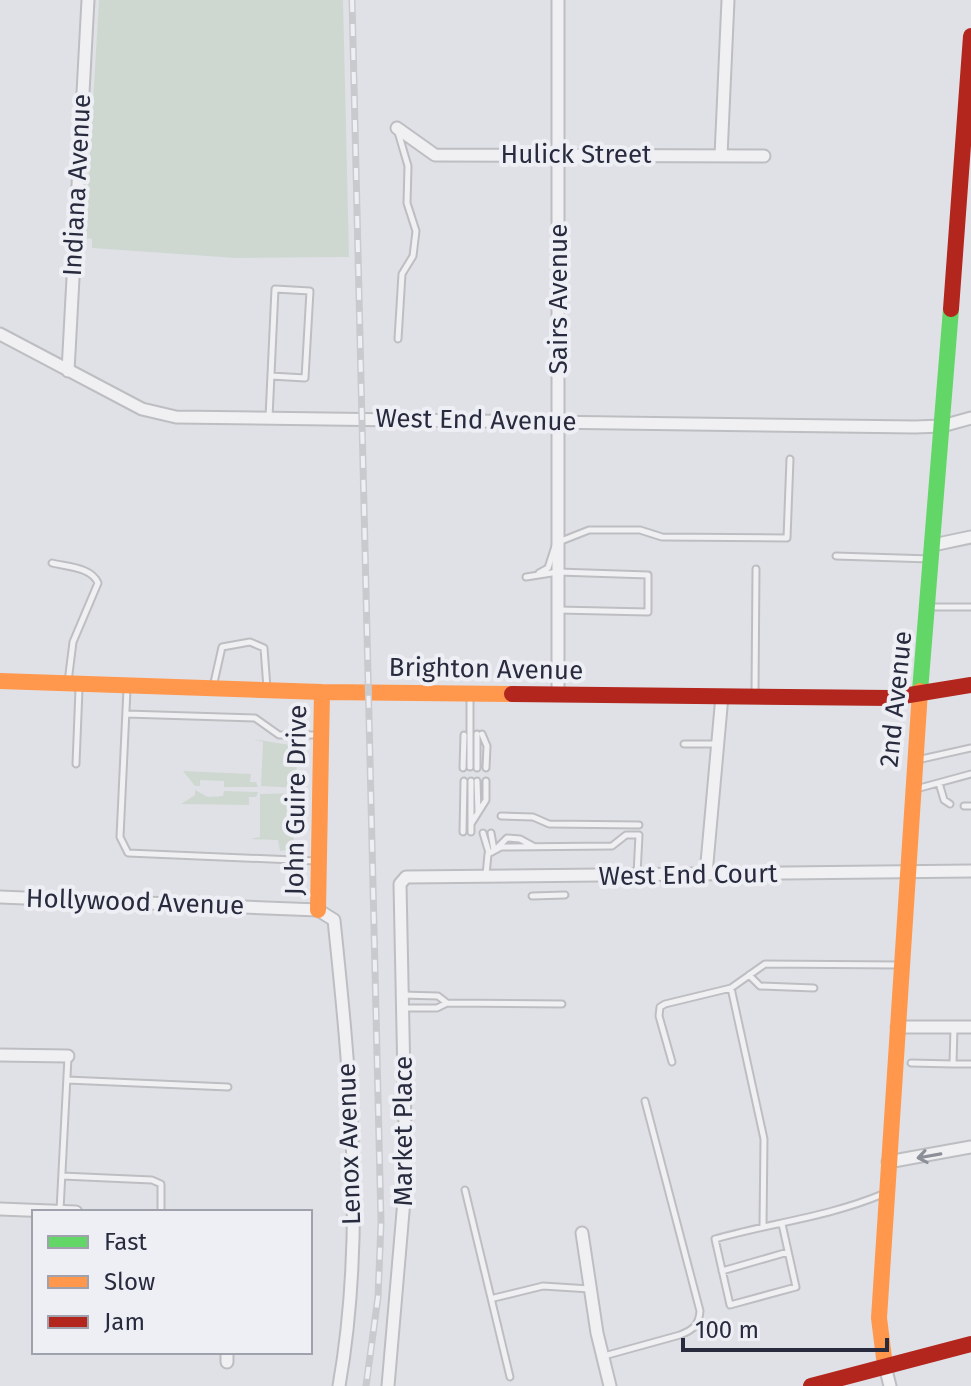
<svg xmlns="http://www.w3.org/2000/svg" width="971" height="1386" viewBox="0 0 971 1386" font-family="'Fira Sans',sans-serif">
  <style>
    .green { fill: #ced8d1 }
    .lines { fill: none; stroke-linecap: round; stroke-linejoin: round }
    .lane-casing { stroke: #bdbec2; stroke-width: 9 }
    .street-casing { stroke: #bdbec2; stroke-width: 15 }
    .lane { stroke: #f0f0f2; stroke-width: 5 }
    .street { stroke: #f0f0f2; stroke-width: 11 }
    .fast { stroke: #63d668; stroke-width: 16 }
    .slow { stroke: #ff974d; stroke-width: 16 }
    .jam { stroke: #b3261e; stroke-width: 16 }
    .rail-casing { stroke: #c9cace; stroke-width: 7 }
    .rail { stroke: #eeeff5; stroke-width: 4; stroke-dasharray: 12; stroke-linecap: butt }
    .oneway { stroke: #8c8e98 }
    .labels { text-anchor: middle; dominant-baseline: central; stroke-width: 8; stroke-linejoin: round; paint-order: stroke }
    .street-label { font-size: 26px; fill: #282b3e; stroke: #eeeff5 }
  </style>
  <rect width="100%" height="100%" fill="#e0e1e6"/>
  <path class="green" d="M99,0h244l6,257 -113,1 -144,-10v-9l-7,-1z
    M252,739l44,7 1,42 -36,-2 2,-44z
    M183,771l68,3 -1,8h6l2,5h-34v-6l-24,-1v6h-5z
    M195,790l13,7 15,-1 1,-5 34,1 -2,5h-7v8l-68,-1 14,-9z
    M297,793l-4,56 -13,2 -2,-11 -28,-1 10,-2v-43z"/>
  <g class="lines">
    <g class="lane-casing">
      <path id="lane" d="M398,132l10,34 -1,37 9,28 -3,25 -11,18 -4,65
        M269,417l6,-128 35,2 -5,87 -34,-2
        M836,556l95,3
        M52,563c16,4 39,4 46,20l-25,59 -5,40
        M539,573l9,-5 8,-25 33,-13h51l22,7 125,1 3,-79
        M526,577l32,-5 90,3v37l-90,-2
        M934,607h37
        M213,687l9,-40 28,-5 14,6 3,40
        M127,689l-7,148 8,16 188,8
        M755,692l1,-123
        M470,698v69
        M126,714l129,4 24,17h40
        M477,734v34
        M482,734l5,12 -1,22
        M684,744h31
        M917,760l54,-12
        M76,764l3,-75
        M463,768l1,-33
        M477,781l1,31
        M939,783l5,17 6,4
        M916,789l55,-15
        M964,806h7
        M501,816l32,1 16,7 90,1
        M471,824l15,-24v-19
        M463,832l1,-51
        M471,832v-51
        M483,833l6,20
        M491,833l3,17
        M497,848l10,-10 13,1 13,7
        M486,875l2,-21 13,-7 111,-1 14,-11h13l-2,39
        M532,896l33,-1
        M749,975l11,11 54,2
        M731,988l33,151 -1,87
        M402,995l36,1 9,7
        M405,1008h32l10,-5 115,1
        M672,1062l-13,-46 1,-9 5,-3 66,-16 34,-24 134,1
        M911,1063l42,1 1,-36
        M953,1064h18
        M67,1080l161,7
        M62,1176l90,4 9,4v28
        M465,1190l45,187
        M60,1210l8,-153
        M782,1224l14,63 -66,18 -15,-66c56,-16 113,-22 168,-45
        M722,1271l66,-19
        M494,1298l49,-12 47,3
        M604,1356l76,-21c13,-5 19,-10 20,-24l-55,-210"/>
    </g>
    <g class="street-casing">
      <path id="street" d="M397,128l38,27 329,1
        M721,156l7,-156
        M0,334l142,75 34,8 739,10 27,-1 29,-8
        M68,371l20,-371
        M933,545l38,-8
        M558,694v-694
        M706,874l16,-178
        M0,897l318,13 16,10c16,154 32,313 5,466
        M897,1027h74
        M0,1055l68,1
        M888,1162l83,-15
        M0,1209l76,3
        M582,1233l15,100 13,53
        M227,1362v-10
        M885,1366l5,20
        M388,1386l18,-209 -6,-293 6,-7 565,-6"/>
    </g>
    <use href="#lane" class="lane"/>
    <use href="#street" class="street"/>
    <path class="fast" d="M920,691l31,-382"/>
    <path class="slow" d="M0,681l322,11 190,2
      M318,910l4,-218
      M885,1366l-6,-48 41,-627"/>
    <path class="jam" d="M951,309l20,-273
      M512,694l379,4 80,-13
      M811,1386l160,-42"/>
    <g class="rail-casing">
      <path id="rail" d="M352,0l29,1223 -3,74 -12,89"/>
    </g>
    <use href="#rail" class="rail"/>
  </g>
  <defs><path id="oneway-shaft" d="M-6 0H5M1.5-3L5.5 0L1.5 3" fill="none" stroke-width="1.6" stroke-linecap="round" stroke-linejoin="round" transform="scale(2)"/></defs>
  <use class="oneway" href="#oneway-shaft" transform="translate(929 1156) rotate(170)"/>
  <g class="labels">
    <g class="street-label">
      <text x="576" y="154">Hulick Street</text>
      <text transform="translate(77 185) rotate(-87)">Indiana Avenue</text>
      <text transform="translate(558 299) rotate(-90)">Sairs Avenue</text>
      <text transform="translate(476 420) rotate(1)">West End Avenue</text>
      <text transform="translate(486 669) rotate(1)">Brighton Avenue</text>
      <text transform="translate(896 699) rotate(-84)">2nd Avenue</text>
      <text transform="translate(296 800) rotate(-89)">John Guire Drive</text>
      <text transform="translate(688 875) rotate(-1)">West End Court</text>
      <text transform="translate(135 902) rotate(2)">Hollywood Avenue</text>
      <text transform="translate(403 1131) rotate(-90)">Market Place</text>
      <text transform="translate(349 1144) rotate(-92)">Lenox Avenue</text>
    </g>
  </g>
  <rect x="32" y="1210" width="280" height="144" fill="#eeeff5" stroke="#9fa1ac" stroke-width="2"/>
  <rect x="48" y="1236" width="40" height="12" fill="#63d668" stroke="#9fa1ac" stroke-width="2"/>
  <text x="104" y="1250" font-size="24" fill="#282b3e">Fast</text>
  <rect x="48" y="1276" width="40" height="12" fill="#ff974d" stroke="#9fa1ac" stroke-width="2"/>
  <text x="104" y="1290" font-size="24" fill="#282b3e">Slow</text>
  <rect x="48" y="1316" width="40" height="12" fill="#b3261e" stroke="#9fa1ac" stroke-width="2"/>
  <text x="104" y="1330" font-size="24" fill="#282b3e">Jam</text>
  <path d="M683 1338v12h204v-12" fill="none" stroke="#282b3e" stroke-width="4"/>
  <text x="695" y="1338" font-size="24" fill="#282b3e" stroke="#eeeff5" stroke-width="6" paint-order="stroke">100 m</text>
</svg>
